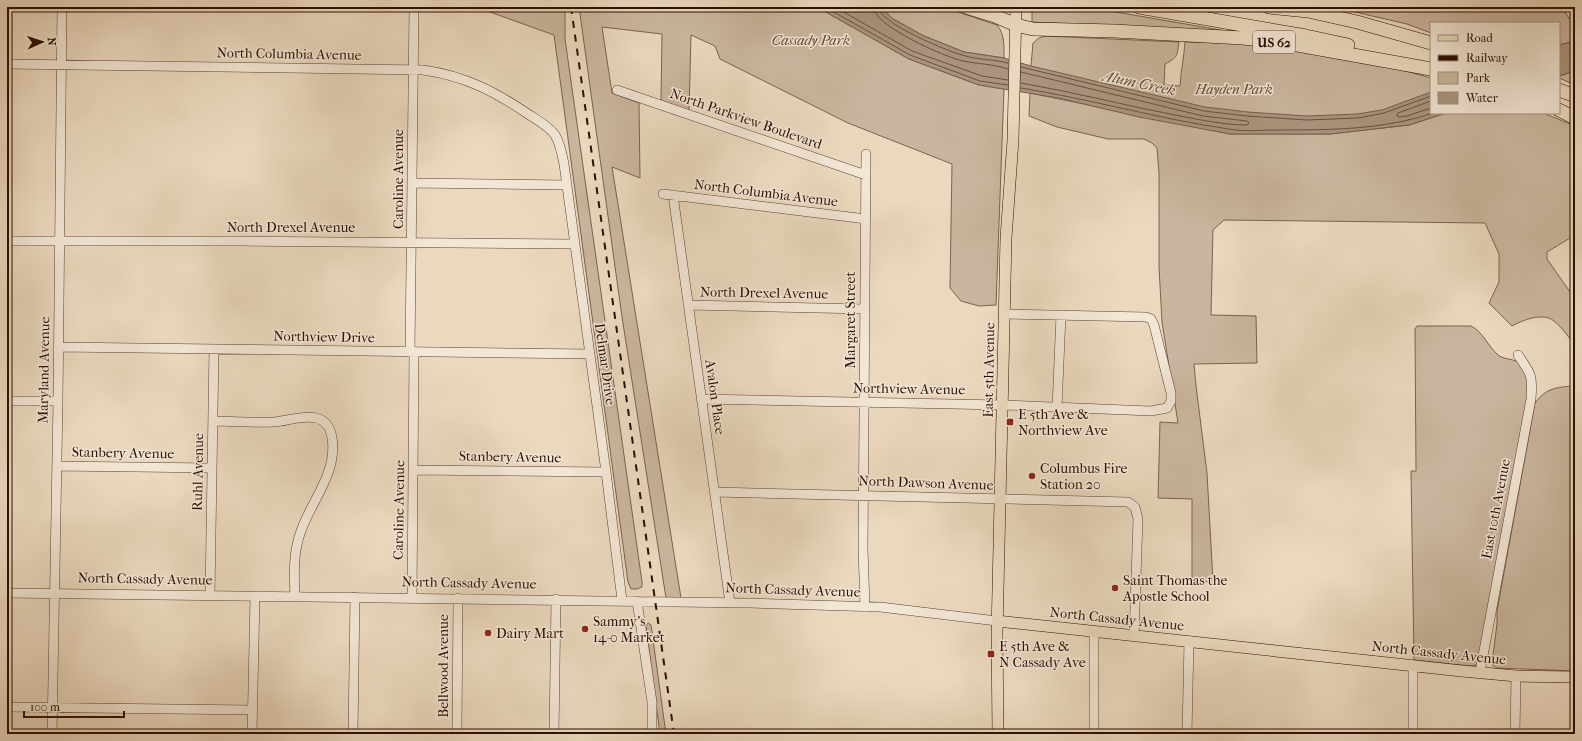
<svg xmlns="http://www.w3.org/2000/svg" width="1582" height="741" viewBox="0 0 1582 741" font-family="'IM FELL French Canon',serif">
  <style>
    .green { fill: #cab69f; stroke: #7a6250 }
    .water { fill: #aa947e; stroke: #775e4c }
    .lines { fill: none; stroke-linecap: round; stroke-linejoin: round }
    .shore { stroke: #6a5040; stroke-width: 1 }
    .minor-casing { stroke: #5b4030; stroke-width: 10 }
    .major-casing { stroke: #2b0d01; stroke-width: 12 }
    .highway-casing { stroke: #2b0d01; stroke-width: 14 }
    .minor { stroke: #f2e6d5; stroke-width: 9 }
    .major { stroke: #ebd9bf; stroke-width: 11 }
    .highway { stroke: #ebd9bf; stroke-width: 13 }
    .rail { stroke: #2b0d01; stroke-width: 2; stroke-dasharray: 7 7; stroke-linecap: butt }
    .poi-dot { fill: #8f2418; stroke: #f2e6d5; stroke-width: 1.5 }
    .labels { text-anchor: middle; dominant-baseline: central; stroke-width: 3; stroke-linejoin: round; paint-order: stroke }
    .shield { fill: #f2e6d5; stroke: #674e41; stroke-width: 1 }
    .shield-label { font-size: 13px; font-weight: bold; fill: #2b0d01 }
    .park-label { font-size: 14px; font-style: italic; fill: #634838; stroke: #f2e6d5 }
    .street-label { font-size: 14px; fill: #2b0d01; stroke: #f2e6d5 }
    .poi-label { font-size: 14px; fill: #2b0d01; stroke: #f2e6d5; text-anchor: start }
    .water-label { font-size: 15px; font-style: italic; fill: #644a39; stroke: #f2e6d5 }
  </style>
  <rect width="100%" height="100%" fill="#ebd9bf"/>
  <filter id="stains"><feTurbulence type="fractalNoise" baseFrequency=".005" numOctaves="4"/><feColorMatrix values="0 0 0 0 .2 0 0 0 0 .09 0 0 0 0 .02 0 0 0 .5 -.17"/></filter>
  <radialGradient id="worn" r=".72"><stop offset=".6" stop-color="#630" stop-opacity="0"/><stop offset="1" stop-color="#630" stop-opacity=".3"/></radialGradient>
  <path class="green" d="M476,7h89v32l77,543v5l-5,2h-6l-3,-7 -74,-547z
    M579,7h238l92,52 70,26 25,4 -8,216 -17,1 -18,-5 -11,-13 2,-124 -104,-41 -128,-64 -5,-13 -24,-11 -2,76 -28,-9 1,-68 -60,-7 10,66 27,10 1,75 -28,-11 69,431h-15l-44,-281z
    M880,7h63l54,18c8,9 7,22 7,33l-40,-6 -40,-16 -31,-17z
    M1032,7h55l145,25 -200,-10z
    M1333,7h229l13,20v14l-16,4v-22h-128v10l-24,-9z
    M1045,36l134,6c-2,14 -1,15 -14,22l-1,21 16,1c1,-16 4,-29 5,-44 21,1 43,0 64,2 61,5 123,17 182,34v29l-49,14 -154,-3 -198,-42 3,-33 6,-5z
    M1575,71v14l-16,-7v-2z
    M1030,93l200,41h100l79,-9 37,-12h97l32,13v109l-28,17v7l28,40v46c-6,-7 -13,-18 -21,-24 -11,-9 -31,-1 -42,5l-23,-23 10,-21v-28l-14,-31 -261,-3 -11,10 -2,85 45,1 1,47 -63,1 2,22 11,87 6,109 -21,-1v-82l-34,-1 2,-76 18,1 -16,-101 -3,-55v-94l-2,-25 -5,-5 -8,-4h-36l-51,-12 -28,-11z
    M1417,326h54c12,6 17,20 26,28 6,6 14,4 21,8 10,5 11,22 12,32l-50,267 -4,4 -6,1 -56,-6 -3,-189h5l-1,-142z
    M1575,386v285l-78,-3 -4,-2 -1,-3 5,-39v-13l38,-208c11,-15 22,-16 40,-17z
    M648,623l3,2 15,109h-6l-14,-108z"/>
  <path class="water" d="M817,7h63l13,12 31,17 40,16 40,6 27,8 174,41 43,5 59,4 50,-2 25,-4 49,-18v21h15l-37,12 -79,9h-100l-91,-17 -80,-19 -80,-13 -70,-26z
    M1575,41v30l-16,5v-31z"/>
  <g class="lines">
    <path class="shore" d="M825,7l85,48 70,26 28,4
      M835,7l77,44 70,25 26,4
      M873,7c1,19 72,50 90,54 15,3 30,3 45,8
      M878,7c1,16 69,44 84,48 15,5 31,4 46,8
      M1021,67l183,44 43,5 60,4 51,-2 26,-5 47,-17
      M1021,83c53,9 106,23 159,33 22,4 44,9 67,9l2,-2 -2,-2 -44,-5 -182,-44
      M1021,88c69,11 138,31 208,41 15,3 32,1 48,1 52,0 106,0 156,-17
      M1431,101l-33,12 -1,3 2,1 8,-1 24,-8"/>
    <g class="minor-casing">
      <path id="minor" d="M7,64l416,6c42,6 71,21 105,44 9,6 21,12 27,21 5,8 7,19 9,29l42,308 16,128
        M617,90l249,85
        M412,183l155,2
        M663,194l203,25
        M673,195l57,408
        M7,241h233l335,3
        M688,305l176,4
        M59,347l531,7
        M410,352l4,-345
        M701,399l302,6 148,6 16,-3 4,-7v-8l-17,-68 -3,-6 -5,-2 -141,-3
        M7,401h51
        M1057,408l4,-93
        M213,421c20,0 41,2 61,1 13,-1 29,-7 42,-4 22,5 18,39 12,55 -7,20 -20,38 -27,58 -8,21 -7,43 -6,66
        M57,466l155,2
        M414,470l192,2
        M715,492l413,10 7,5 3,12 -4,117
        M7,593l742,10 131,4 117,14
        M210,595l4,-246
        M412,598l2,-246
        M637,601l15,101v32
        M865,607l-2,-59 3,-394
        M1094,632v102
        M1480,672l51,-273c2,-23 0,-26 -13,-44
        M7,707l245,3
        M52,734l6,-333 4,-394
        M252,734l3,-138
        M353,734l2,-137
        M457,734l1,-136
        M554,734l2,-135
        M1187,734l2,-93
        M1413,734v-68
        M1515,734l1,-58"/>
    </g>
    <g class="major-casing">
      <path id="major" d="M1568,7l7,9
        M997,621l465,50 54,5 59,1
        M998,734l-1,-100 9,-396 7,-98 3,-133"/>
    </g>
    <g class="highway-casing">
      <path id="highway" d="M966,7l29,9 21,9 17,4 81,2 129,7 49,6 139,25
        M1139,7l167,29 42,9
        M1269,7l39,4 49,11 74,21
        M1559,90l16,6
        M1559,110l16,8"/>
    </g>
    <use href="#minor" class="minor"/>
    <use href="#major" class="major"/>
    <use href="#highway" class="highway"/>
    <path class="rail" d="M571,7l103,727"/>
  </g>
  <g class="poi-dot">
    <rect x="1006" y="418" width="8" height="8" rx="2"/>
    <circle cx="1032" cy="476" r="4"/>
    <circle cx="1115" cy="588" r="4"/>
    <circle cx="585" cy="629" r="4"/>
    <circle cx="488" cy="633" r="4"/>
    <rect x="987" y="650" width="8" height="8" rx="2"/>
  </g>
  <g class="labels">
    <rect class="shield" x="1253" y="31" width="42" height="22" rx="3"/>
    <g class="shield-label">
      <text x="1274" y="42">US 62</text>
    </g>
    <g class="park-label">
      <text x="811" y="40">Cassady Park</text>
      <text x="1234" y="89">Hayden Park</text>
    </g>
    <g class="street-label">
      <text transform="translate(289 54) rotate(1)">North Columbia Avenue</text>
      <text transform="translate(746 119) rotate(19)">North Parkview Boulevard</text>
      <text transform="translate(398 179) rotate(-90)">Caroline Avenue</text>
      <text transform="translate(766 193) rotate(7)">North Columbia Avenue</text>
      <text x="291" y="227">North Drexel Avenue</text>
      <text transform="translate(764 293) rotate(1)">North Drexel Avenue</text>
      <text transform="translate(850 320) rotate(-90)">Margaret Street</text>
      <text transform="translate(324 337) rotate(1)">Northview Drive</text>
      <text transform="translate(605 364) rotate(82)">Delmar Drive</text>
      <text transform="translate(44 370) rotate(-89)">Maryland Avenue</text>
      <text transform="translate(989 370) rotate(-89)">East 5th Avenue</text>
      <text transform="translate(909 389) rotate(1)">Northview Avenue</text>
      <text transform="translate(715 397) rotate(82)">Avalon Place</text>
      <text transform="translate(123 453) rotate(1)">Stanbery Avenue</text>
      <text transform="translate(510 457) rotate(1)">Stanbery Avenue</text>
      <text transform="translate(198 472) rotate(-89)">Ruhl Avenue</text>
      <text transform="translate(926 483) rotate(2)">North Dawson Avenue</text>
      <text transform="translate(1496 509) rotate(-79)">East 10th Avenue</text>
      <text transform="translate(399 510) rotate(-89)">Caroline Avenue</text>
      <text transform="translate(145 579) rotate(1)">North Cassady Avenue</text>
      <text transform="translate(469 583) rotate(1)">North Cassady Avenue</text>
      <text transform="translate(793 590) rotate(2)">North Cassady Avenue</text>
      <text transform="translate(1117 619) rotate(6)">North Cassady Avenue</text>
      <text transform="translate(1439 653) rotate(6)">North Cassady Avenue</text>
      <text transform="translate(443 666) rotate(-90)">Bellwood Avenue</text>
    </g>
    <g class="poi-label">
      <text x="1018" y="414">E 5th Ave &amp;<tspan x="1018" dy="16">Northview Ave</tspan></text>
      <text x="1040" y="468">Columbus Fire<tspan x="1040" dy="16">Station 20</tspan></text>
      <text x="1123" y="580">Saint Thomas the<tspan x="1123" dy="16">Apostle School</tspan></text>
      <text x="593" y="621">Sammy's<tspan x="593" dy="16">14-0 Market</tspan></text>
      <text x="496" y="633">Dairy Mart</text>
      <text x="999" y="646">E 5th Ave &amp;<tspan x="999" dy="16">N Cassady Ave</tspan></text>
    </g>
    <g class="water-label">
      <text transform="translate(1139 83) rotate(12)">Alum Creek</text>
    </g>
  </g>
  <rect width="1582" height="741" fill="none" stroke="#ebd9bf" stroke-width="24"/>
  <rect x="8" y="8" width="1566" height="725" fill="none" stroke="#2b0d01" stroke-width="2"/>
  <rect x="12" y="12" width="1558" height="717" fill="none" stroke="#2b0d01"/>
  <rect x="1430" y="22" width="130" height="92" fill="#f2e6d5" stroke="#a28f80"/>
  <rect x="1438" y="35" width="20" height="6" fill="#ebd9bf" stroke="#a28f80"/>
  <text x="1466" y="42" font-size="12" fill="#2b0d01">Road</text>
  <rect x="1438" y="55" width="20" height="6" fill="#2b0d01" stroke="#a28f80"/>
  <text x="1466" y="62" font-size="12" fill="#2b0d01">Railway</text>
  <rect x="1438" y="72" width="20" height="12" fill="#cab69f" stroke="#a28f80"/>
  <text x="1466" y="82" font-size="12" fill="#2b0d01">Park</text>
  <rect x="1438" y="92" width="20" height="12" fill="#aa947e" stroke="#a28f80"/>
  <text x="1466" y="102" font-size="12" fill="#2b0d01">Water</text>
  <g transform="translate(42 42) rotate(87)" stroke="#f2e6d5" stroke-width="3" paint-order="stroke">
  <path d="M0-3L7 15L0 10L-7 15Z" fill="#2b0d01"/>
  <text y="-6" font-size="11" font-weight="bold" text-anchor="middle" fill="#2b0d01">N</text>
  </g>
  <path d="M24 711v6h100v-6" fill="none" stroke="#2b0d01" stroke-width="2"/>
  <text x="30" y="711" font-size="12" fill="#2b0d01" stroke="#f2e6d5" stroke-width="3" paint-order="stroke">100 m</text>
  <rect width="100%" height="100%" filter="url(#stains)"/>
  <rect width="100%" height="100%" fill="url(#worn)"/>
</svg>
